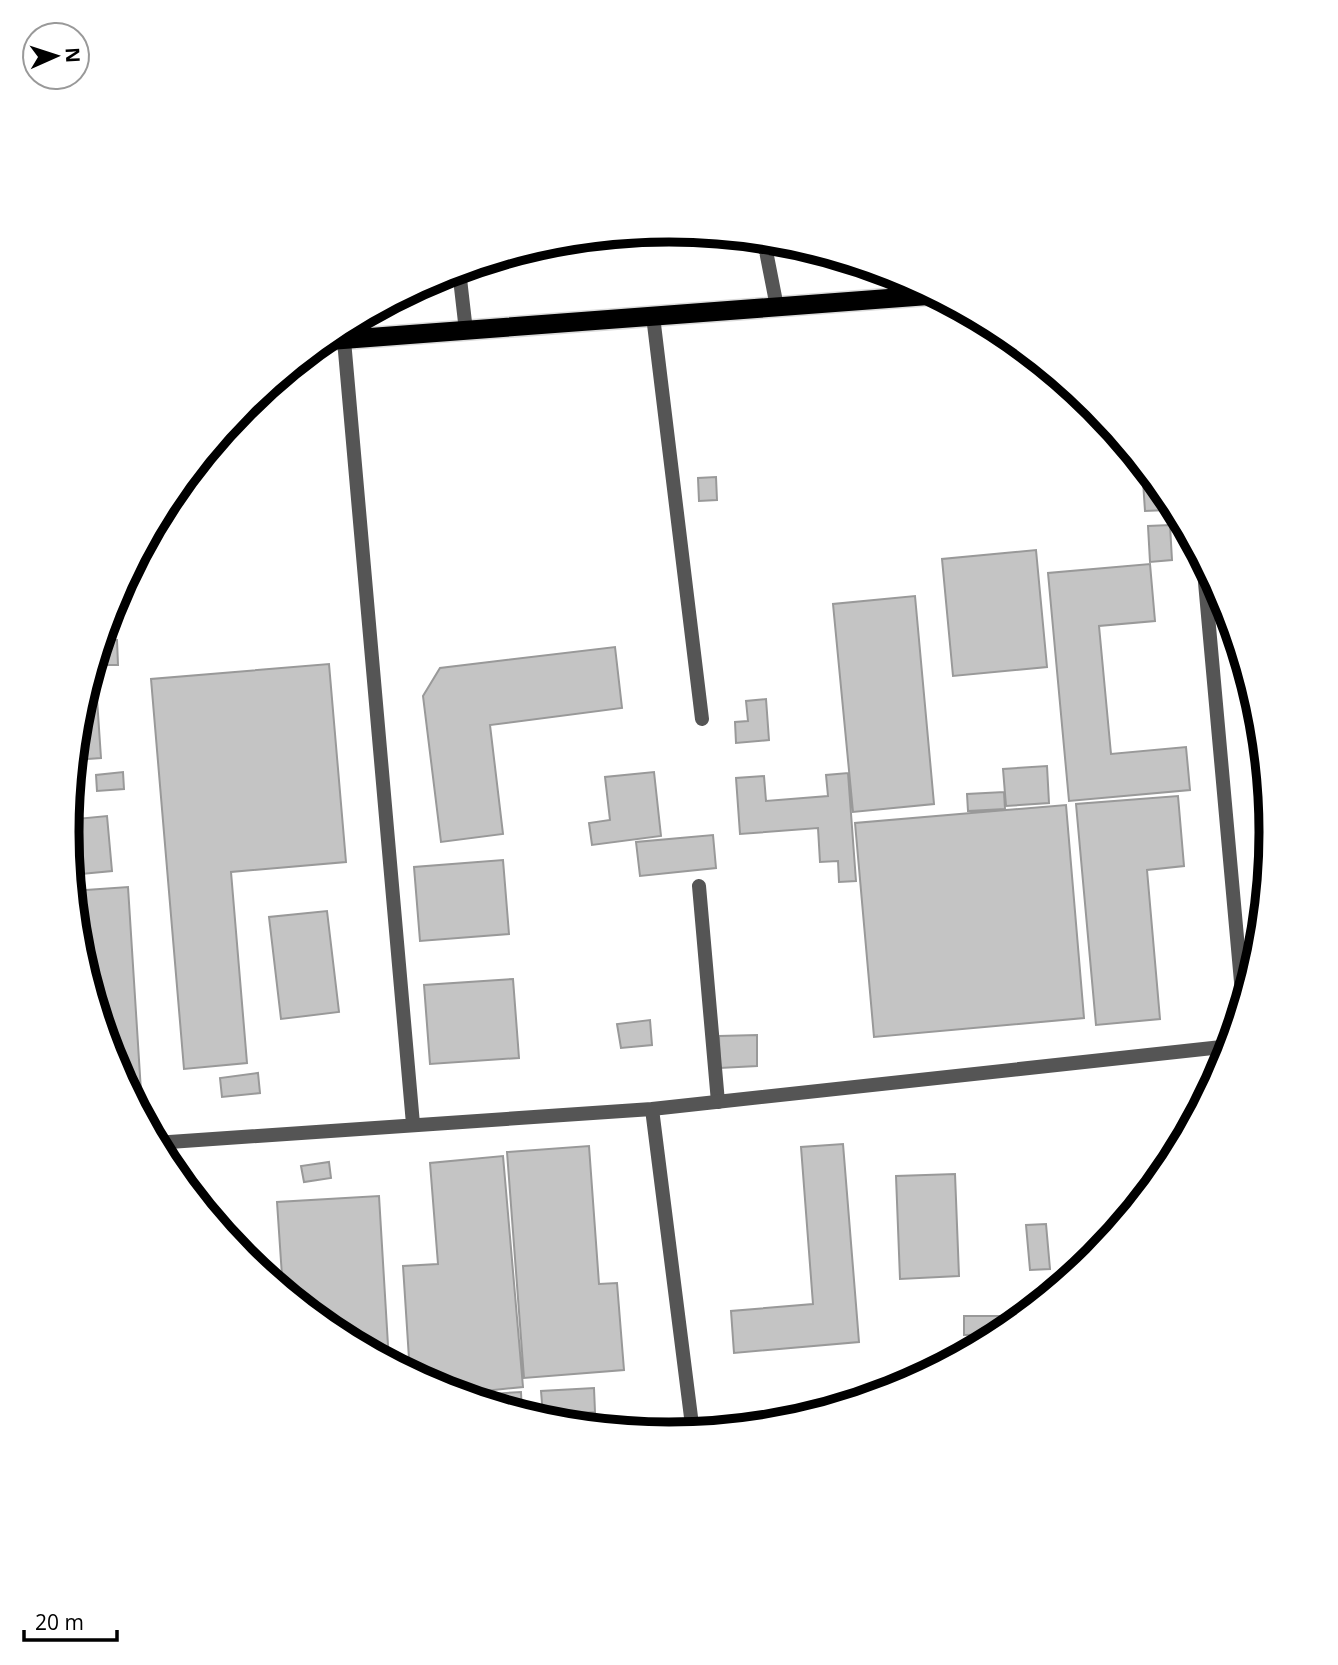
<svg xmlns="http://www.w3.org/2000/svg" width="1338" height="1665" viewBox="0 0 1338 1665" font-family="'Open Sans',sans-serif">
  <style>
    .building { fill: #c4c4c4; stroke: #999; stroke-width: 2 }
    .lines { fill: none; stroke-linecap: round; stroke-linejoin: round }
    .trunk-casing { stroke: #dbdbdb; stroke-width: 22 }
    .service { stroke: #555; stroke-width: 14 }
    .minor { stroke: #555; stroke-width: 14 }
    .trunk { stroke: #000; stroke-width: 19 }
    .rim { fill: none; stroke: #000; stroke-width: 9 }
  </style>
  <rect width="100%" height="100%" fill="#fff"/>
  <path class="building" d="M1147,469l19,24 1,17 -22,1 -2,-30h4z
    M716,477l1,23 -18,1 -1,-23z
    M1170,525l2,35 -22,2 -2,-36z
    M1036,550l11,117 -94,9 -11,-117z
    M1150,564l5,57 -56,5 12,128 75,-7 4,43 -121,11 -21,-228z
    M915,596l19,208 -81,8 -20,-208z
    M103,640h14l1,25h-14z
    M615,647l7,61 -132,17 13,109 -62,8 -18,-146 17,-28z
    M329,664l17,198 -115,10 16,191 -63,6 -33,-390z
    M1251,685l9,30 6,60 -7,1z
    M97,699l4,59 -27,2 9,-60z
    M766,699l3,41 -33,3 -1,-21 13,-1 -2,-20z
    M1047,766l2,37 -43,3 -3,-37z
    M123,772l1,17 -27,2 -1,-16z
    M654,772l7,64 -69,9 -3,-22 21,-3 -5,-43z
    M848,773l8,108 -17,1 -1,-21 -18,1 -2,-34 -78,6 -4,-56 28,-2 2,25 62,-5 -2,-21z
    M1004,792l1,17 -37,2 -1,-17z
    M1178,796l6,70 -37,4 13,149 -64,6 -20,-221z
    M1066,805l18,213 -210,19 -19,-214z
    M77,813v6l30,-3 5,55 -41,4 -4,-43 1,-18z
    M713,835l3,33 -76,8 -4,-34z
    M503,860l6,74 -89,7 -6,-74z
    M128,887l14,220h-6l-24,-44 -34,-113 -6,-59z
    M327,911l12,101 -58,7 -12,-102z
    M513,979l6,79 -89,6 -6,-79z
    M650,1020l2,25 -31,3 -4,-24z
    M757,1035v31l-37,2 -1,-32z
    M258,1073l2,20 -38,4 -2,-19z
    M843,1144l16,198 -125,11 -3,-42 82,-7 -12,-157z
    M589,1146l10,138 18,-1 7,87 -100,8 -17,-226z
    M503,1156l20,231 -67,7 -46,-20 -7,-108 35,-2 -8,-101z
    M329,1162l2,16 -27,4 -3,-16z
    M955,1174l4,102 -59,3 -4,-103z
    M379,1196l10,166 -55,-29 -51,-42 -6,-89z
    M1046,1224l4,45 -20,1 -4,-45z
    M964,1316h43l1,14 -6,4 -38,1z
    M594,1388l1,24 -52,3 -2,-24z
    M521,1392l1,23 -61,-19z
    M585,1418l1,9 -39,-5z"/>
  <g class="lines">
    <g class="trunk-casing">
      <path id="trunk" d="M323,341l612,-46"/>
    </g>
    <path class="service" d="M653,316l49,403
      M699,886l19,216"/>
    <path class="minor" d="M755,238l11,13 11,56
      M459,270l7,61
      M344,340l69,784
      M1203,560l40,444
      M652,1109l41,324
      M155,1143l497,-34 579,-63"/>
    <use href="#trunk" class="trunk"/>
  </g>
  <path d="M0 0H1338V1665H0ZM79 832a590 590 0 1 1 1180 0a590 590 0 1 1-1180 0Z" fill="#fff" fill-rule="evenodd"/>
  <path class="rim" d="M79 832a590 590 0 1 1 1180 0a590 590 0 1 1-1180 0Z"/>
  <g transform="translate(56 56) rotate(87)"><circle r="33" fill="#ffffff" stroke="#999999" stroke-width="2"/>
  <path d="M0-5L12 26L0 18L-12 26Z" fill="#000000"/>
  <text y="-10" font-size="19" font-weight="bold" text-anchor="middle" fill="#000000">N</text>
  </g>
  <path d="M24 1630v10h93v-10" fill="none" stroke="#000000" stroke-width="3.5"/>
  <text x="35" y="1630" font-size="21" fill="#000000" stroke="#ffffff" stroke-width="5" paint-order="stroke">20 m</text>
</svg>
